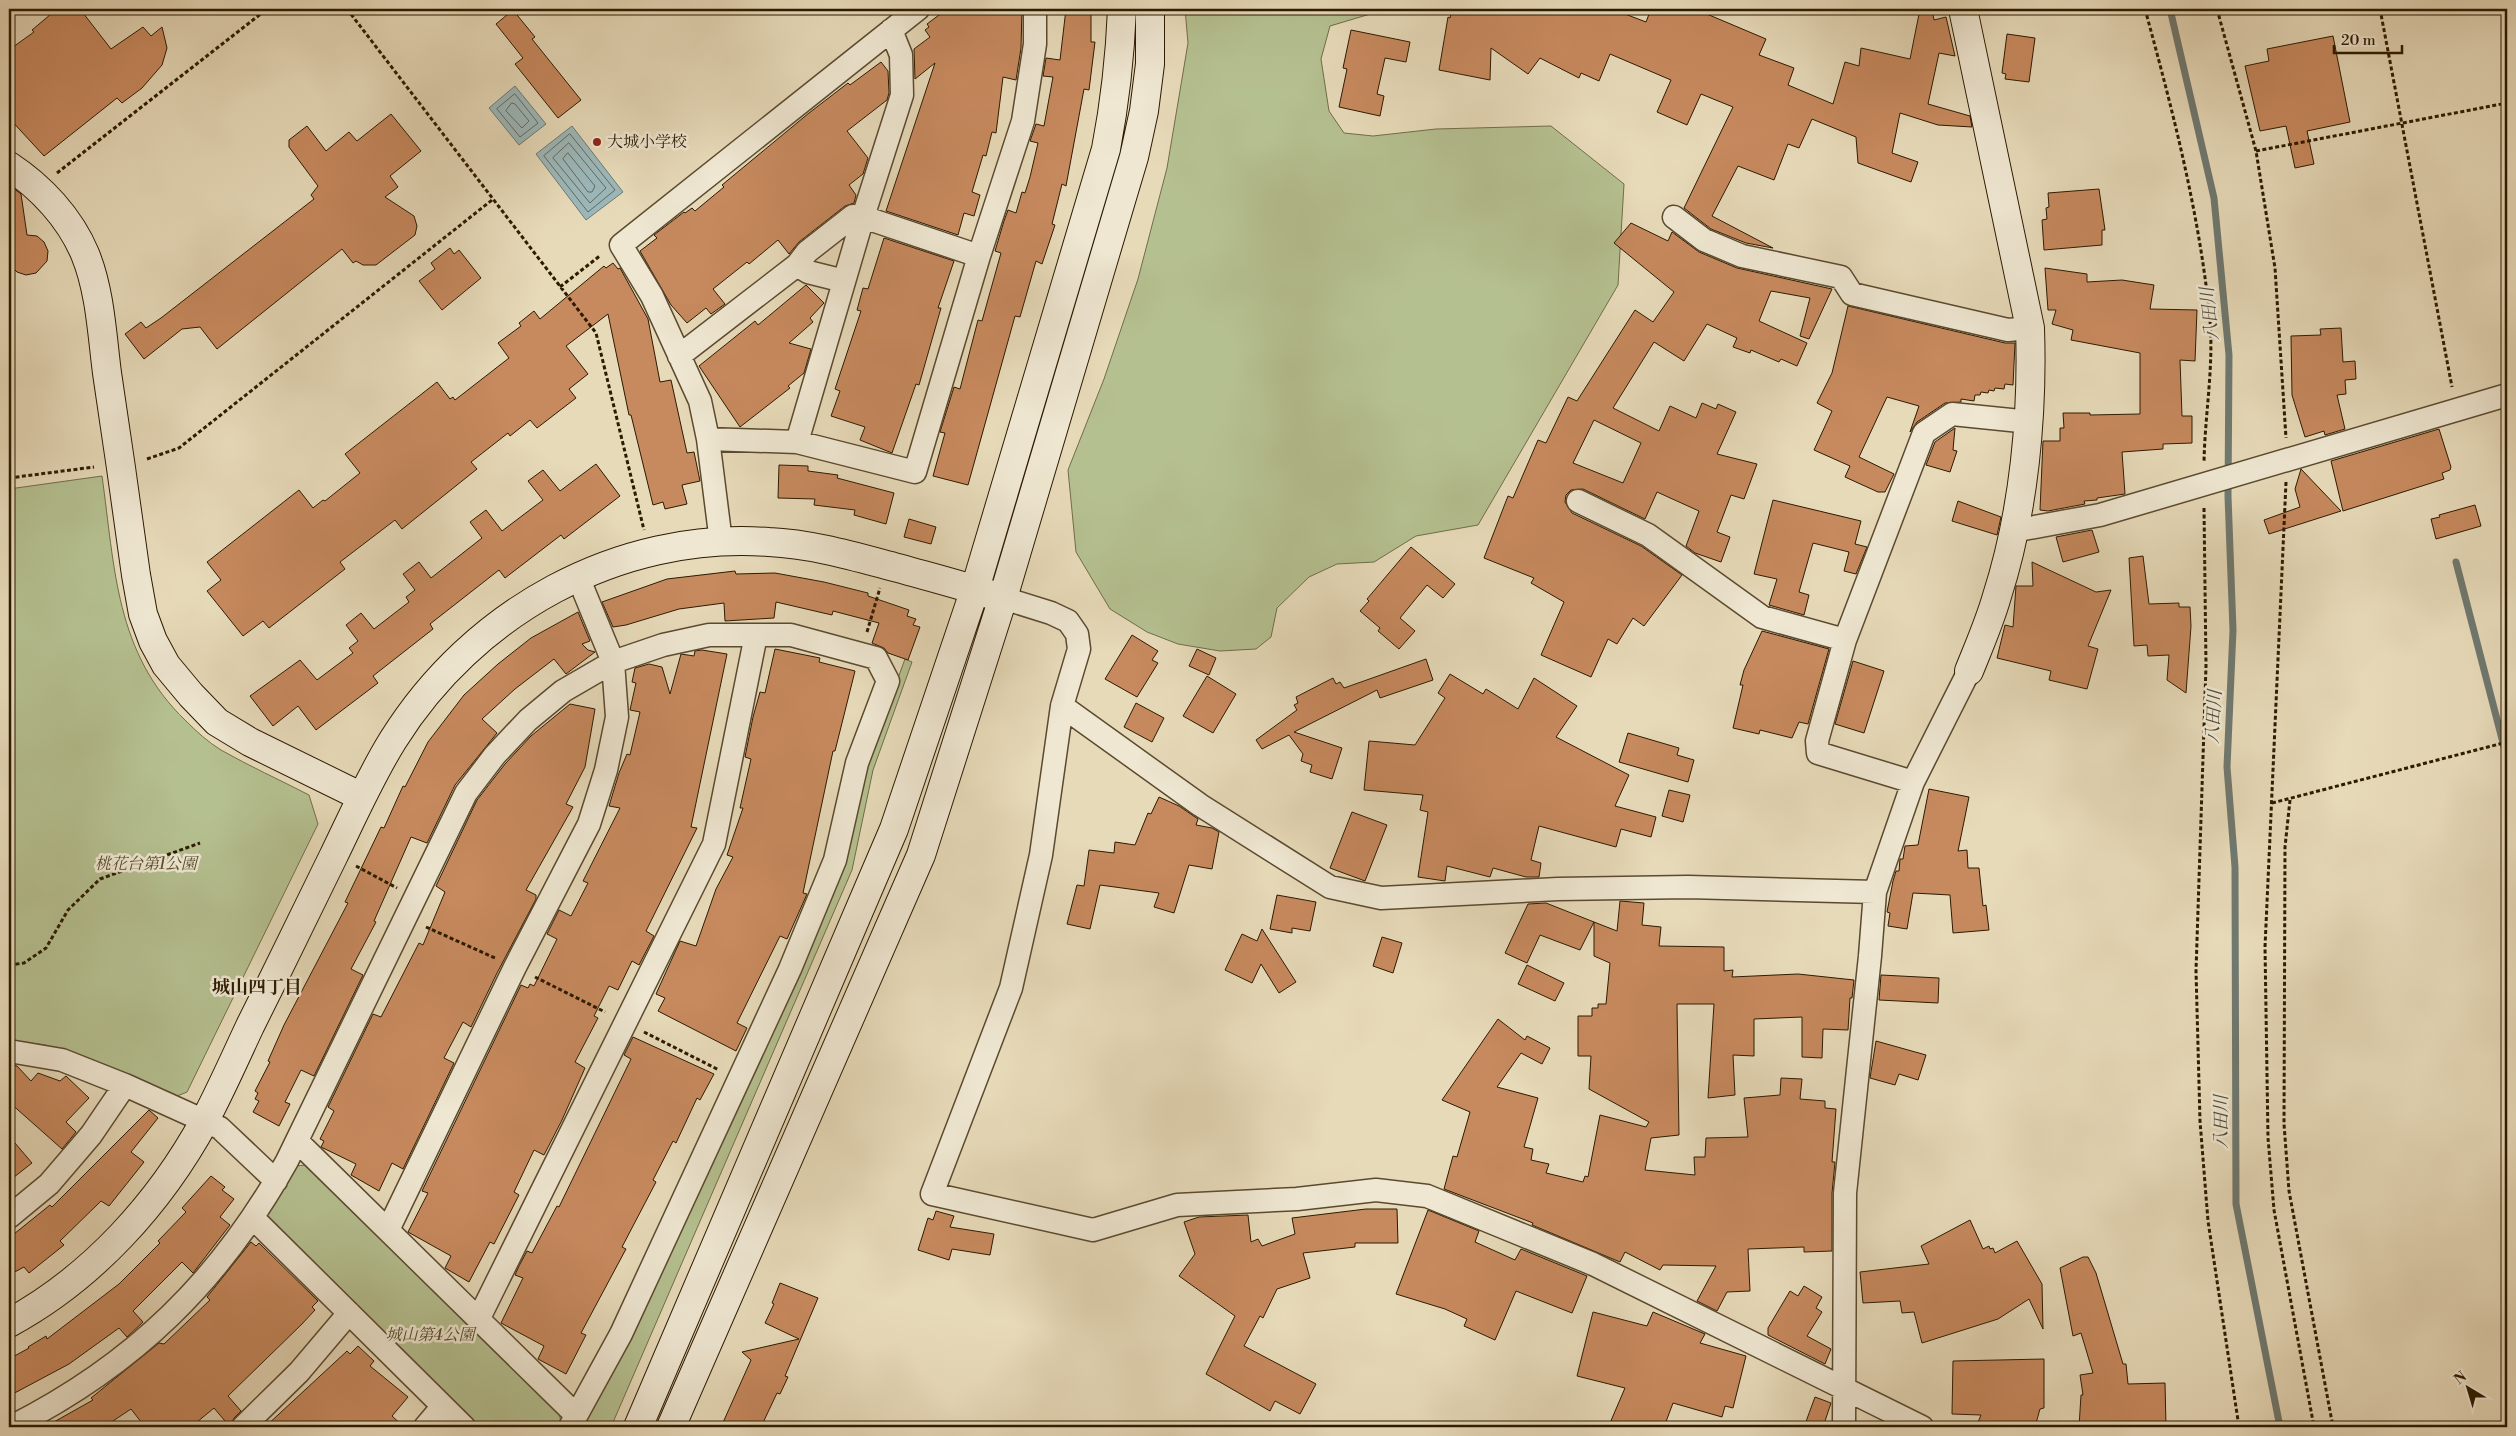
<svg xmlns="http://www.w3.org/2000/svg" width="2516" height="1436" viewBox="0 0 2516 1436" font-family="'Libre Bodoni','Noto Serif JP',serif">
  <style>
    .green { fill: #b5c090; stroke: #706d48 }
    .water { fill: #9cb8ba; stroke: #6f7970 }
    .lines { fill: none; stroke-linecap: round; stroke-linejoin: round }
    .shore { stroke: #64695e; stroke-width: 1 }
    .stream { stroke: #6f7970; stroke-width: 7 }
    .building { fill: #c7895e; stroke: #2c1a01; fill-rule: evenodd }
    .street-casing { stroke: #5b4a2f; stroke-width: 25 }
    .secondary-casing { stroke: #2c1a01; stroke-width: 30 }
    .path { stroke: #2c1a01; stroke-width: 3; stroke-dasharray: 4 2.5; stroke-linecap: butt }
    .street { stroke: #efe7d2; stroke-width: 22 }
    .secondary { stroke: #efe7d2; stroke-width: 28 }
    .poi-dot { fill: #8f2418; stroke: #efe7d2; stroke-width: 2 }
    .labels { text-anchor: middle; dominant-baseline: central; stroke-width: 5; stroke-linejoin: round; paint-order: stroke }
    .poi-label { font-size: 16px; fill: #2c1a01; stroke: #efe7d2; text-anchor: start }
    .park-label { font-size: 16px; font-style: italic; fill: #554c2c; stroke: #efe7d2 }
    .water-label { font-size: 18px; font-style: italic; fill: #4e4938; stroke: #efe7d2 }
    .neighbourhood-label { font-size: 18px; font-weight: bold; fill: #2c1a01; stroke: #efe7d2 }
  </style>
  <rect width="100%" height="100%" fill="#e7dab9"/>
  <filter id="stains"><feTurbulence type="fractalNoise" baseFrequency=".004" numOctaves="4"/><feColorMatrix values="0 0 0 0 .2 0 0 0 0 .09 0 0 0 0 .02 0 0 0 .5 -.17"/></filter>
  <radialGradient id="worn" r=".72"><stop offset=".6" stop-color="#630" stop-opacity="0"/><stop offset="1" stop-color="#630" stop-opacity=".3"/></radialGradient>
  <path class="green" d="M1185,9h202l-57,17 -9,33 8,52 15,22 29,3 63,-7 115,-3 73,58 -6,101 -140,240 -62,11 -42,26 -37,2 -28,13 -32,31 -6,29 -15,12 -36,2 -42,-7 -31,-12 -37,-23 -34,-57 -8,-82 36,-91 34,-100 29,-111 21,-125z
    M102,476c13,92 13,177 84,245 11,11 22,21 35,29 28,16 59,30 88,45l9,29 -131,268 -10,4 -92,-39 -40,-12 -36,-5v-551z
    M905,659l7,3 -39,108 -21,100 -241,557h-30l285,-662z
    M306,1165l253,247 2,11 -2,4h-84l-211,-208 31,-53z"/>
  <path class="water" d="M515,86l31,38 -27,21 -30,-37z
    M572,126l51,66 -37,28 -50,-66z"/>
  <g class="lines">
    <path class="shore" d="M515,94l23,29 -18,14 -23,-28z
      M512,103l3,1 14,17 -7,7 -16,-17z
      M570,134l45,56 -27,22 -44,-56z
      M569,143l37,45 -16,15 -37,-45z
      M568,153l27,33 -3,6h-4l-25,-33z"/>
    <path class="stream" d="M2170,9l44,189 15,157 -1,141 5,134 -6,137 8,100 1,337 44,223
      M2456,562l51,196"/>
  </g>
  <path class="building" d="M57,9h23l31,40 32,-22 8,9 11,-9 5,21 -5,17 -20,23 -20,15 -5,-5 -73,58 -35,-38v-43l4,-28 21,-15 -2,-2z
    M947,9h75l-1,39 -5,32 -13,-3 -7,56 -4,-1 -6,24 -3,-1 -11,37 8,3 -6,21 -10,-3 -6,22 -72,-24 49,-148 -20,16 -1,-30 16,-12 -5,-7 4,-3 -2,-3z
    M1066,9h25v33h4l-6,48 -5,-1 -18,97 -4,-2 -10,40 3,1 -13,39 -6,-3 -16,56 -5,-1 -47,169 -35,-9 12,-43 -5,-1 14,-45 6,2 18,-69 4,1 19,-68 -6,-2 9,-30 4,-11 8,3 6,-21 3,1 5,-16 8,-34 -8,-2 6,-17 8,2 9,-49 -10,-1 3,-18 14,2z
    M1452,9h160l34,13 5,-13h44l71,30 -7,16 35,13 -6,17 45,19 12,-42 14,4 2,-18 49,11 10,-50h12l2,11 12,-3 9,39 -16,-3 -11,51 42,12 2,11 -34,-2 -38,-12 -8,40 26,9 -7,20 -53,-19 -2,-26 -44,-18 -13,29 -11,-4 -14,36 -36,-14 -26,50 61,32 -27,-5 -35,-14 -27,-21 49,-101 -32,-13 -14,31 -30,-13 14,-32 -61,-26 -11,27 -18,-8 -2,5 -39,-20 -12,16 -37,-26 -1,32 -51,-10 9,-53 2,1z
    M513,10l22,27 -3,2 49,61 -23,18 -43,-54 8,-6 -27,-34z
    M1351,30l59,12 -4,20 -21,-4 -8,36 7,2 -4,20 -41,-9 8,-38 -4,-1z
    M2007,34l28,4 -6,44 -24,-3 1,-5 -4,-1z
    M2333,36l17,86 -43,9 7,33 -19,4 -9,-42 -26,5 -15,-65 24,-5 -2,-12z
    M881,62l7,9 1,22 -2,7 -40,31 21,27 -5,16 -14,11 7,10 -2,8 -9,3 -46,36 -10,12 -11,-14 -29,24 -2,-2 -34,27 12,15 -14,10 -5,-6 -19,15 -16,-18 -31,-54 17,-13 -3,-3 30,-23 1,1 7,-5 3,3 29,-24 -2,-2 87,-72 39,-30 2,2z
    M391,114l30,37 -31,25 8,11 -13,10 29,19 3,10 -2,9 -39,30h-13l-7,-4 -3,2 -11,-14 -125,100 -17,-22 -18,2 -38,30 -19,-25 16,-12 5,6 15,-10 153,-119 -3,-4 7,-9 -29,-39v-7l18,-14 19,25 23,-19 8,9z
    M9,185l12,9 6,41 10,1 7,6 4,9 -1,10 -11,12 -10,2 -9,-3 -8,-8z
    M2099,189l6,41h-3v15l-58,5 -2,-30 5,-1 -1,-11 3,-1 -1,-14z
    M1631,223l37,18 4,-9 27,20 38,16 95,21 -23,50 -9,-3 10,-38 -39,-7 -12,30 48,22 -10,23 -16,-7 -2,3 -28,-12 -1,3 -17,-6 4,-9 -30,-14 -23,37 -30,-19 -41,66 46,23 11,-25 26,12 6,-15 14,6 2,-5 18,8 -19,42 40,10 -13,35 -13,-4 -14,37 13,5 -9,25 -26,-9 -9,-7 13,-35 -42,-19 -12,27 -62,-30 -12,1 -5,5 -1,7 7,11 69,33 41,29 -38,51 -11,-8 -16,26 -9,-5 -17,38 -50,-22 23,-53 -33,-19 3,-5 -50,-20 24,-62 5,2 25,-58 8,3 22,-46 9,4 58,-91 18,12 21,-30 -60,-49zM1594,420l47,23 -18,40 -50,-20z
    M884,238l70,23 -16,47h3l-22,77 -3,-1 -24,69 -32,-13 5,-13 -34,-11 9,-25 -5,-2 26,-78 -4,-1 6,-22 5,1z
    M450,248l4,6 5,-4 22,28 -39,32 -23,-29 16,-12 -4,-6z
    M613,263l5,6 2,-1 28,51 12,63 11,-2 16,73 7,-1 6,29 -18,4 5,19 -22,5 -2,-7 -10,3 -22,-90h-2l-21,-101 -42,32 22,28 -19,15 7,9 -39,30 -7,-8 -20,16 -2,-3 -37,29 6,7 -75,60 -7,-9 -55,42 5,7 -76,59 -6,-7 -20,15 -36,-45 14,-11 -14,-18 92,-72 14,18 10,-8 2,1 35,-28 -15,-19 92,-72 13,17 3,-2 2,3 54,-42 -11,-15 23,-17 -2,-3 15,-12 6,8 64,-53 2,2z
    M2045,268l42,6v8l35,-2 32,5 -4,24 47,1 -2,51 -15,-1 2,56h10v27l-29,1v5l-41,3 3,42 -28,4v2l-13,1 1,3 -37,7 -8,-1 3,-69h17v-13h4l-1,-15h27v2l50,-1v-61l-69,-13 2,-10 -21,-6 4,-14h-8z
    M806,285l18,18 -14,15 3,4 -24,21 22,6 -7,24 -16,13 2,2 -50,39 -41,-61 56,-45 3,4z
    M1848,306l157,37h10l-2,42 -8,-1 -1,5 -9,-1 -1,3 -5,-1 -1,3 -7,-1 -1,3h-5l-1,6 -13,-2v3l-16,1 -28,19 -7,10 9,-26 -32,-9 -28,60 35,17 -9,18h-7l-33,-15 5,-11 -36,-16 18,-39 -15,-8 15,-30z
    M2341,328l2,34 12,-1 1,18 -11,1 1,14 -9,1 8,34 -20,6 -1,-4 -19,6 -13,-42 -1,-59 30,-1 -1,-6z
    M1955,428l-2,22 4,1 -7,21 -24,-7 9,-23z
    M2439,429l12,38 -1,3 -8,3 2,6 -101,32 -12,-50z
    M596,464l24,32 -56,43 -3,-4 -56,43 -6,-8 -69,54 3,5 -60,47 5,7 -62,47 -18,-24 -25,20 -23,-30 50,-36 17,20 36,-27 -4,-5 9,-7 -12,-16 15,-12 13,16 35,-27 -3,-5 9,-7 -12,-16 16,-12 12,16 51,-40 -12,-16 16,-12 16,21 41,-31 -15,-19 15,-11 17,21z
    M779,465l29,1v5l30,4 -1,3 57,15 -8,31 -32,-9 1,-5 -41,-5 1,-6 -37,-1z
    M2301,469l40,42 -72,23 -5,-14 36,-13 -5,-18z
    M1773,500l88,21 -6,23 12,3 -11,27 -12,-3 5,-19 -36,-9 -14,49 10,3 -5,20 -35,-10 8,-26 -23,-5z
    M1958,501l43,16 -4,18 -45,-14z
    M2475,505l6,21 -45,13 -5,-20 9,-2 -1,-2z
    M909,519l27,8 -5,17 -27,-7z
    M2092,530l7,22 -36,10 -7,-25z
    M1411,547l44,37 -12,14 -16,-13 -27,33 15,13 -16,18 -21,-18 2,-3 -20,-17 9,-10 -2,-2z
    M2143,556l6,48 30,-1v4h11l1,19 -5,67 -19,-13 2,-25 -21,1 -1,-11 -13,1 -5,-88z
    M2032,562l64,30 15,-2 -23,56 10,3 -11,40 -38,-9 2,-9 -54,-13 8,-33 8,2 3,-41h17z
    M735,571l1,3 39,-1 49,9 44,11v3l41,14 -2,6 9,3 -3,6 7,2 -12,33 -20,-7 -4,-5 -12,-5 7,-20 -46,-12 -1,4 -56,-13 -2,16 -49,3 -1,-18 -45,6 -53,16 -13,2 -11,-25 65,-23z
    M578,612l12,29 -8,3 6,6 7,2 -29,22 -12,-15 -39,30 -33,30 15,14 -42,52 -28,58 -16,-6 -37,84 2,1 -25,47 12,6 -49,101 -13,-6 -16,32 5,2 -11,22 -26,-14 6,-11 -4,-2 3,-6 -3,-2 15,-29 -2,-1 16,-36 64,-122 -3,-1 36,-75 3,1 19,-42 2,1 23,-45 36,-47 34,-31 33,-26z
    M1762,631l67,18 -21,75 -9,-2 -7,16 -32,-8 -1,4 -26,-6 10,-43h-3l4,-15z
    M1132,635l26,16 -6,9 6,3 -21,34 -32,-18z
    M775,649l45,9 -1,4 36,9 -20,80h-2l-30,142 4,1 -20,45 -7,-3 -43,87 10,5 -11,23 -78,-40 7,-13 -9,-4 24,-53 16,5 20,-57 17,-32 -6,-2 16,-47h-3l11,-49 -6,-2 8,-40 7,-25 5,1z
    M1197,649l19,9 -7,17 -20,-9z
    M702,650l25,4 -36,173 6,1 -51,103 8,5 -15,29 -7,-4 -14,29 -9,-4 -15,30 4,2 -23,44 10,6 -23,52 -18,35 -10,-5 -20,42 5,3 -25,49 -4,-2 -21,40 -24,-14 6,-12 -43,-24 20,-39 -6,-2 99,-206 7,3 2,-4 4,2 23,-47 -10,-5 12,-24 12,6 17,-33 -5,-2 37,-73 -11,-2 10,-33 8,-19 3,1 10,-43 -10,-2 6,-27 -4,-1 3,-14 14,-4 13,3 8,27 11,-40 13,2 1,-5z
    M1426,659l7,21 -53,18 -3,-8 -83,42 48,16 -10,31 -22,-7 2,-7 -11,-4 2,-7 -14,-19 -27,14 -6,-9 41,-30 -3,-5 4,-2 -2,-6 37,-19 3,6 4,-2 4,6z
    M1853,661l31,10 -20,62 -29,-9z
    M1450,674l33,20 3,-5 32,20 16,-31 43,28 -21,31 73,38 -14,31 41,11 -5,20 -30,-8 -5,18 -77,-21 -8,34 10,3 -2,14h-13l-33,-9 -3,9 -43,-11 -2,15 -27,-4 10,-65 -8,-2 3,-15 -59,-5 5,-49 46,4 30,-47 -7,-5z
    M1207,676l29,18 -23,39 -30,-17z
    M1136,703l28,15 -12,24 -28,-15z
    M570,704l25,5 -10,58 -19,37 7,3 -47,83 10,5v4l-39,74 -26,54 -8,-5 -19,36 10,5 -51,106 -11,-6 -13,28 -28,-16 5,-11 -35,-17 3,-6 -4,-2 14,-28 -6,-4 45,-93 8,3 38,-74 4,2 22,-53 -9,-6 41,-86 28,-36 26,-28z
    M1628,733l51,15 -2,7 17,5 -6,22 -69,-20z
    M1929,789l40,8 -11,54 9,-1 1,18h11l4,38 3,-1 3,25 -36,3 -3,-38 -37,-2 -6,36 -19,-3 2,-13 -3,-1 6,-31 3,-10h3l1,-12h3l2,-13 13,-1z
    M1669,790l21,5 -7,27 -21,-6z
    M1159,797l20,9 19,13 -2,6 16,3 7,4 -7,37 -23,-4 -15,48 -20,-6 5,-14 -59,-8 -10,44 -23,-5 10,-39 7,1 5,-36 25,3 1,-11 20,3 13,-32 3,1z
    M1352,812l35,13 -22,56 -35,-13z
    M1277,895l39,7 -6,29 -18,-3v5l-22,-4z
    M1620,901l24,2 -2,22 19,2 -2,19 65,1v24l9,-1 -1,7 66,-3 56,6 -2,18h-2l-2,32 -25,-1 -1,29 -20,-1v-40l-48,2v37l-21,-1 2,40 -27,3 6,-94h-37l2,131 -28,3 -6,32 50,5 -1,-18h11l1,-19 42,-1 -4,-39 36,-3 1,-17 21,1 -2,20 25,2v7l11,1 -4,53h3l-3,31v58l-28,1v-5l-56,2 2,42 -23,1 -10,19 -20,-10 19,-35 -53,-1 -3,5 -35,-18 -5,10 -88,-37 1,-2 -89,-34 9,-33 4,1 13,-45 -28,-12 56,-81 27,21 2,-4 23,12 -8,16 -21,-11 -24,34 41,11 -14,49 9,2 -2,11 18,4 -3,9 37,9 2,-6 3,1 12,-62 46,12 3,-5 -60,-33 2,-33h-13v-40h14v-8h6v-4h8l4,-41 -16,-7v-34l23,9z
    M1546,903l48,19 -14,28 -40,-15 -13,28 -22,-10 23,-49z
    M1262,929l34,53 -17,11 -18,-29 -9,19 -27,-13 17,-36 15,7z
    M1382,937l20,6 -9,30 -20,-7z
    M1527,965l37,18 -9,18 -37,-17z
    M1881,975l58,3 -1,25 -59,-3z
    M633,1037l81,37 -14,26 -3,-2 -21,45 -3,-2 -20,39 3,2 -34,65 4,2 -45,84 5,2 -20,39 -28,-15 6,-13 -43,-23 22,-45 -8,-3 4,-9 8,-15 5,2 25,-47 2,1 72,-148 -7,-4z
    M1876,1041l50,14 -8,25 -19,-6 -4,11 -25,-7z
    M9,1064l8,2 14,15 7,-8 22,8 6,-5 23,22 -23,24 10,10 -14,17 -53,-47z
    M149,1110l9,8 -27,34 13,10 -35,44 -8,-5 -41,40 4,4 -35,28 -5,-6 -15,8v-37l41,-33 2,2z
    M9,1136l23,27 -23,18z
    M211,1176l14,11 -3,3 12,9 -14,18 10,8 -37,48 -11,-11 -49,49 10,11 -16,15 -8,-9 -50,36 -60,32v-37l20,-11 -1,-1 18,-11 1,3 72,-55 41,-41 -2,-2 28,-29 -4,-4z
    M1366,1209h31l1,34h-43v4l-52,6 7,25 -33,11 -14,29 -3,-2 -16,30 72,38 -16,30 -25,-13 -5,10 -64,-37 29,-58 -56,-40 16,-22 -11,-32 15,-5 49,-2 3,27 7,-3 4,7 33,-12 -3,-16z
    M1428,1210l51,21 -4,11 40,18 6,-11 66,27 -15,37 -56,-22 -21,49 -31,-14 3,-7 -22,-10 -49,-15z
    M936,1211l18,5 -4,11 44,7 -4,21 -38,-6 -3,11 -31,-10 10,-32 5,2z
    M1970,1220l13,29 6,-3 1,3 3,-1 2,5 22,-12 25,43 1,45 -14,-30 -31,20 -76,24 -8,-31 -12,1 -2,-12 -37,2 -3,-31 69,-8 -8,-18z
    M251,1242l5,4 3,-3 59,58 -6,6 3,3 -13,14 -74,72 13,15 -7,7 -4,9 -16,-19 -23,19h-46l-14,-18 -27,18h-59l48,-27 -2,-2 68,-55 5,1 46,-44 -3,-3z
    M2083,1257h5l8,16 27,91h3l2,20 37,-1 1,44h-87l2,-32h2l-3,-20 13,-2 -12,-40 -8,3 -13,-68z
    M780,1283l38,15 -33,78 3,1 -8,17 -3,-1 -16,34h-40l30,-67 -9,-8 57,-13 -34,-16 9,-19 -2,-1z
    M1804,1286l18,11 -6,11 6,4 -15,24 24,13 -6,15 -57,-29v-7l22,-37 8,5z
    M1593,1312l54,14 6,-14 52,22 -5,9 46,13 -13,52 -8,-2 -3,11 -49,-14 -9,24h-43l-11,-4 15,-35 -48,-12z
    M358,1346l16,15 -4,5 38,31 -16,19 12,11h-139l82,-76 3,3z
    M2044,1359v49l-4,1 -5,18h-59l5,-12 -29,-1 1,-53z
    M1815,1397l16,6 -8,24h-19z"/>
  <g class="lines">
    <g class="street-casing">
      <path id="street" d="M1674,217l30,23 38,16 99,21 11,17 156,36 22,-2
        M797,265l11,7 36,9
        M679,356l118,-91 10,-13 46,-36 10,1 116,39
        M708,439l89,3 118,30 64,-216 44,-135 12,-77v-35
        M797,442l66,-225 39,-122 -1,-40 -10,-25
        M1578,501l70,34 114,82 83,23
        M2013,531l87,-16 407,-120
        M721,542l-13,-103 -8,-38 -48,-105 -31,-51 297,-236
        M1003,598l48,15 17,8 9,13 2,15 -17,57 -21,149 -30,133 -79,206 161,36 84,-25 120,-6 79,-9 51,6 166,68 329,163
        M1062,706l138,99 130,82 51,11 177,-9 130,-2 187,5
        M1913,782l-95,-29 -1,-12 28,-101 79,-207 28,-19 78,8
        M9,1051l53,9 63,25 95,43 56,53
        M297,1141l279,274
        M9,1217l40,-33 42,-49 34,-50
        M253,1218l211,209
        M388,1230l127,-263 74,-143 17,-54 11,-53 -4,-55 -35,-85
        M478,1320l236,-476 42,-209
        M11,1427c123,-62 209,-146 276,-266l179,-368 29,-38 33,-35 35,-29 50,-29 50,-17 46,-10h82l85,23 12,23 -31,82 -22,97 -45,109 -169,365 -51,93
        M243,1427l56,-55 50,-59
        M425,1427l17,-20
        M1844,1427l1,-234 25,-237 5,-64 38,-110 56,-111"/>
    </g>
    <g class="secondary-casing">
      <path id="secondary" d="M1963,9l67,319c3,87 -6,184 -33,268 -7,25 -18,50 -28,75
        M9,166c32,21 61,52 76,88 15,36 17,80 22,119 10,67 20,135 29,202l7,39 10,27 13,24 25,30 26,27 33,20 112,55
        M9,1323c83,-45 151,-120 196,-203 16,-30 30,-62 45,-94 28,-56 55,-112 83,-169 19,-39 37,-80 60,-117 80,-128 225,-209 376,-198 44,2 87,15 129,26 32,9 63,17 94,27
        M638,1427l256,-598 81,-240 131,-440c9,-47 14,-92 16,-140
        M671,1427l250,-572 82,-257 131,-441 10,-46 6,-47v-55"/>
    </g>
    <path class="path" d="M347,9l249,324 48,197
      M2145,9c27,99 53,199 64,301 6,51 -4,101 -5,152
      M2217,9l39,142 19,117 11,170
      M2380,9l72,378
      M2256,151l251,-48
      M57,173l210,-164
      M560,287l41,-32
      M147,459l32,-11 313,-248
      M9,478l85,-11
      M2286,482l-21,465 3,191 6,72 40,217
      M2204,508l2,158 -10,305 4,150 8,100 31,206
      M867,632l13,-44
      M2290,800l-5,47 -1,277 5,67 44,236
      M2272,803l235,-61
      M356,866l41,22
      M426,927l69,31
      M9,965l15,-2 22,-15 22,-38 32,-31 100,-36
      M535,977l70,35
      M644,1032l75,38"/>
    <use href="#street" class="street"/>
    <use href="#secondary" class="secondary"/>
  </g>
  <circle class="poi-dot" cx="597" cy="142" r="5"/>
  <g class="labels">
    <g class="poi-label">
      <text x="607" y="142">大城小学校</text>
    </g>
    <g class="park-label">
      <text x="146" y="864">桃花台第1公園</text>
      <text x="430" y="1335">城山第4公園</text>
    </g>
    <g class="water-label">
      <text transform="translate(2210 314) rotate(-96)">八田川</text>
      <text transform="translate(2214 717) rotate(-87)">八田川</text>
      <text transform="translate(2221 1122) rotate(-90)">八田川</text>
    </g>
    <g class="neighbourhood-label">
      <text x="257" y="987">城山四丁目</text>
    </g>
  </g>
  <rect width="2516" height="1436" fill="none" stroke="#e7dab9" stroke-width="30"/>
  <rect x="10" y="10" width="2496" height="1416" fill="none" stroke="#2c1a01" stroke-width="2.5"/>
  <rect x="15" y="15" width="2486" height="1406" fill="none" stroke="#2c1a01"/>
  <g transform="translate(2468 1388) rotate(322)" stroke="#efe7d2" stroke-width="4" paint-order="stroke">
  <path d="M0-4L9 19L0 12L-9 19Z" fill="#2c1a01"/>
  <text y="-8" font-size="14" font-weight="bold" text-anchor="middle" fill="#2c1a01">N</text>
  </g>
  <path d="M2334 45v8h68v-8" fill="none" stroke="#2c1a01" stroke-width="2.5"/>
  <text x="2341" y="45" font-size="15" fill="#2c1a01" stroke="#efe7d2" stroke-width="4" paint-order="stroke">20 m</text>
  <rect width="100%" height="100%" filter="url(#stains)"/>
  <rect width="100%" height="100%" fill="url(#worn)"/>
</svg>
